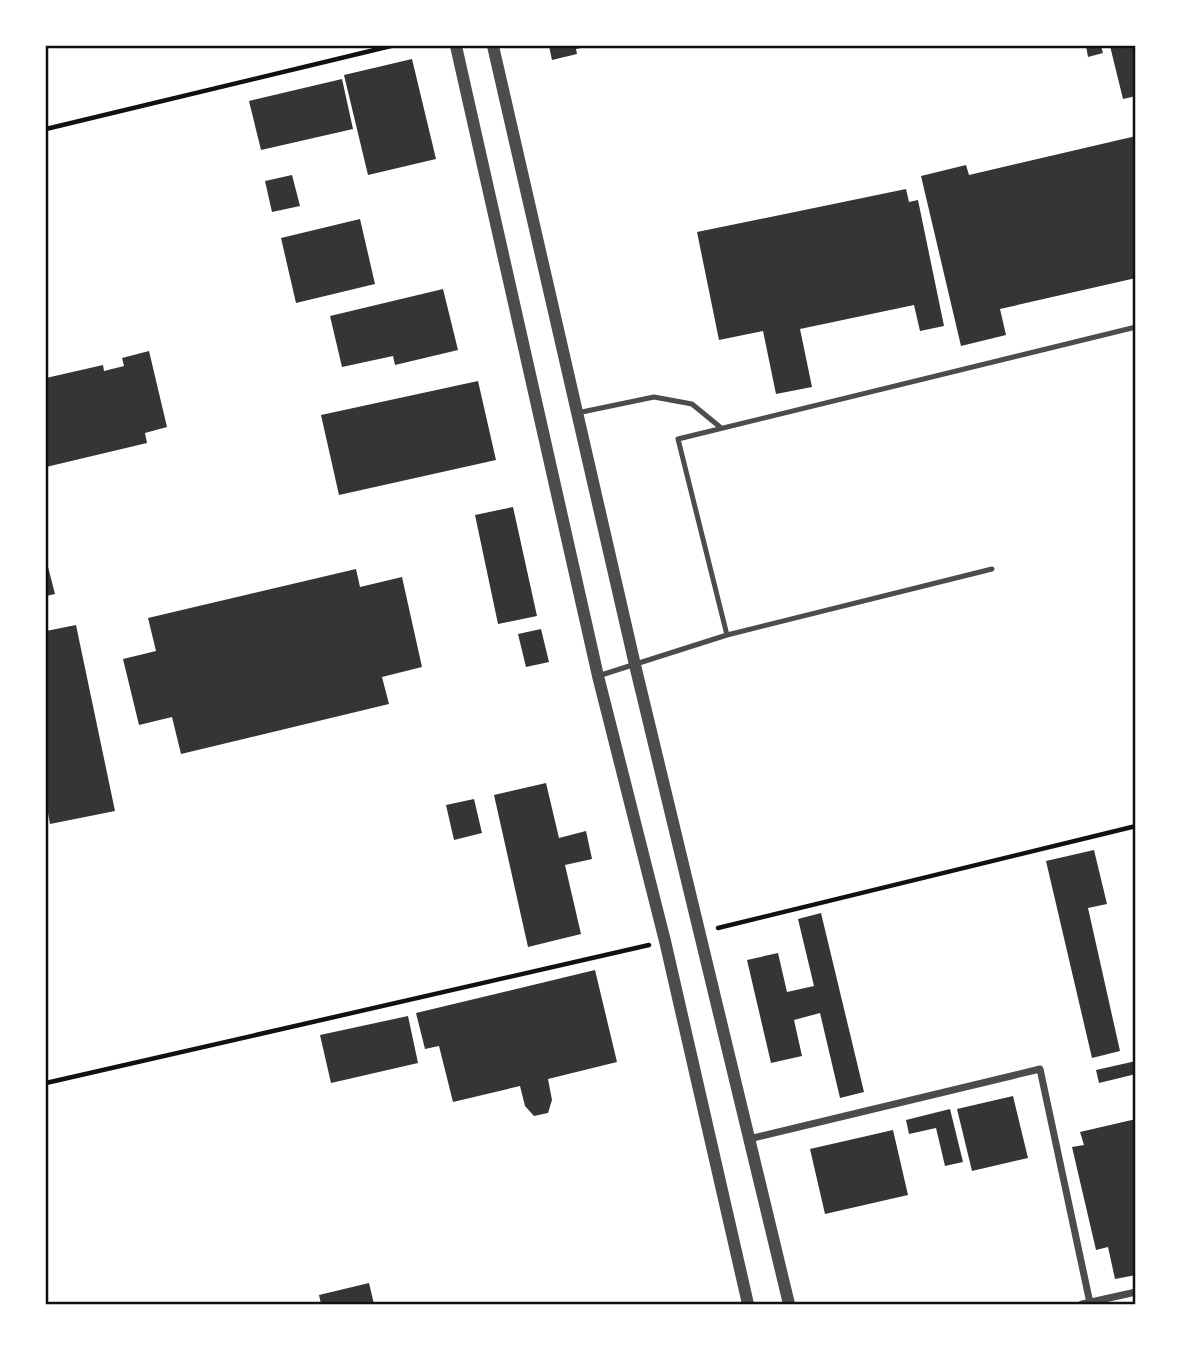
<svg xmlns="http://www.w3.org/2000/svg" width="1181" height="1350" viewBox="0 0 1181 1350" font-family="'PT Sans',sans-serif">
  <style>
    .building { fill: #353535 }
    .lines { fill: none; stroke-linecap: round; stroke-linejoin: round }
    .path { stroke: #111; stroke-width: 4.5 }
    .service { stroke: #4c4c4c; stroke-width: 5 }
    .minor { stroke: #4c4c4c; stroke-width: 7 }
    .tertiary { stroke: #4c4c4c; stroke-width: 12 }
    .neatline { fill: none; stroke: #111; stroke-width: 2.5 }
  </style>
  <rect width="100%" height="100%" fill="#fff"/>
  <path class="building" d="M549,46h37v1l-10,2 1,5 -25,6z
    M1086,46h15l2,7 -15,4z
    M1110,46h26v50l-13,3z
    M412,59l24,100 -68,16 -24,-100z
    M342,79l11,50 -92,21 -12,-49z
    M1136,136v142l-136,31 6,26 -45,11 -40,-170 45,-11 3,10z
    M292,175l8,31 -28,6 -7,-31z
    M906,189l3,13 9,-2 26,126 -24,5 -6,-26 -114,24 12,58 -36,7 -13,-63 -44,9 -22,-108z
    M360,219l15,65 -79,19 -15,-65z
    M443,289l15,61 -63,15 -2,-9 -51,11 -12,-51z
    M149,351l18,76 -22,6 2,10 -101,24v-89l57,-13 1,6 20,-5 -2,-8z
    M478,381l18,79 -157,35 -18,-80z
    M513,507l24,109 -39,8 -23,-109z
    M46,559l9,35 -9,2z
    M356,569l4,18 42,-10 20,90 -40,10 7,27 -208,50 -9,-37 -33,8 -16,-66 33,-8 -8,-33z
    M76,625l39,186 -65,13 -4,-22v-171z
    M541,629l8,33 -23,5 -8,-33z
    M546,783l13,55 27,-7 6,28 -27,6 16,69 -53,13 -34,-152z
    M474,799l8,34 -28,7 -8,-35z
    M1094,850l13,54 -19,4 32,143 -28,7 -46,-197z
    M821,913l43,179 -24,6 -20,-85 -26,7 8,36 -31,7 -24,-103 31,-7 9,39 27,-6 -16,-67z
    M595,970l22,92 -69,17 4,21 -4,13 -14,3 -9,-10 -5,-20 -67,16 -14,-56 -14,3 -9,-36z
    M408,1016l10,47 -87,20 -11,-48z
    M1136,1061v13l-37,9 -3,-13z
    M1013,1096l15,62 -56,13 -15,-62z
    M950,1109l13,53 -18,4 -9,-38 -27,6 -3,-14z
    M1136,1119v156l-21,4 -7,-32 -12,3 -24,-103 12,-2 -4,-13z
    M893,1130l15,65 -83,19 -15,-65z
    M369,1283l5,21h-53l-2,-9z"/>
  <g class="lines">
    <path class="path" d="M46,129l345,-83
      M718,928l418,-102
      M46,1083l603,-138"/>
    <path class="service" d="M577,413l77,-16 38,7 28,23
      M727,635l-49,-196 458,-112
      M598,676l129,-41 265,-66"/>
    <path class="minor" d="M749,1139l291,-70 50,234
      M1082,1304l54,-12"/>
    <path class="tertiary" d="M456,46l142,630 67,265 83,363
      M493,46l142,619 154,639"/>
  </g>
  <rect width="1181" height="1350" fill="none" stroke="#ffffff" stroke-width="94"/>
  <rect x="47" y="47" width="1087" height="1256" class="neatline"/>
</svg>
